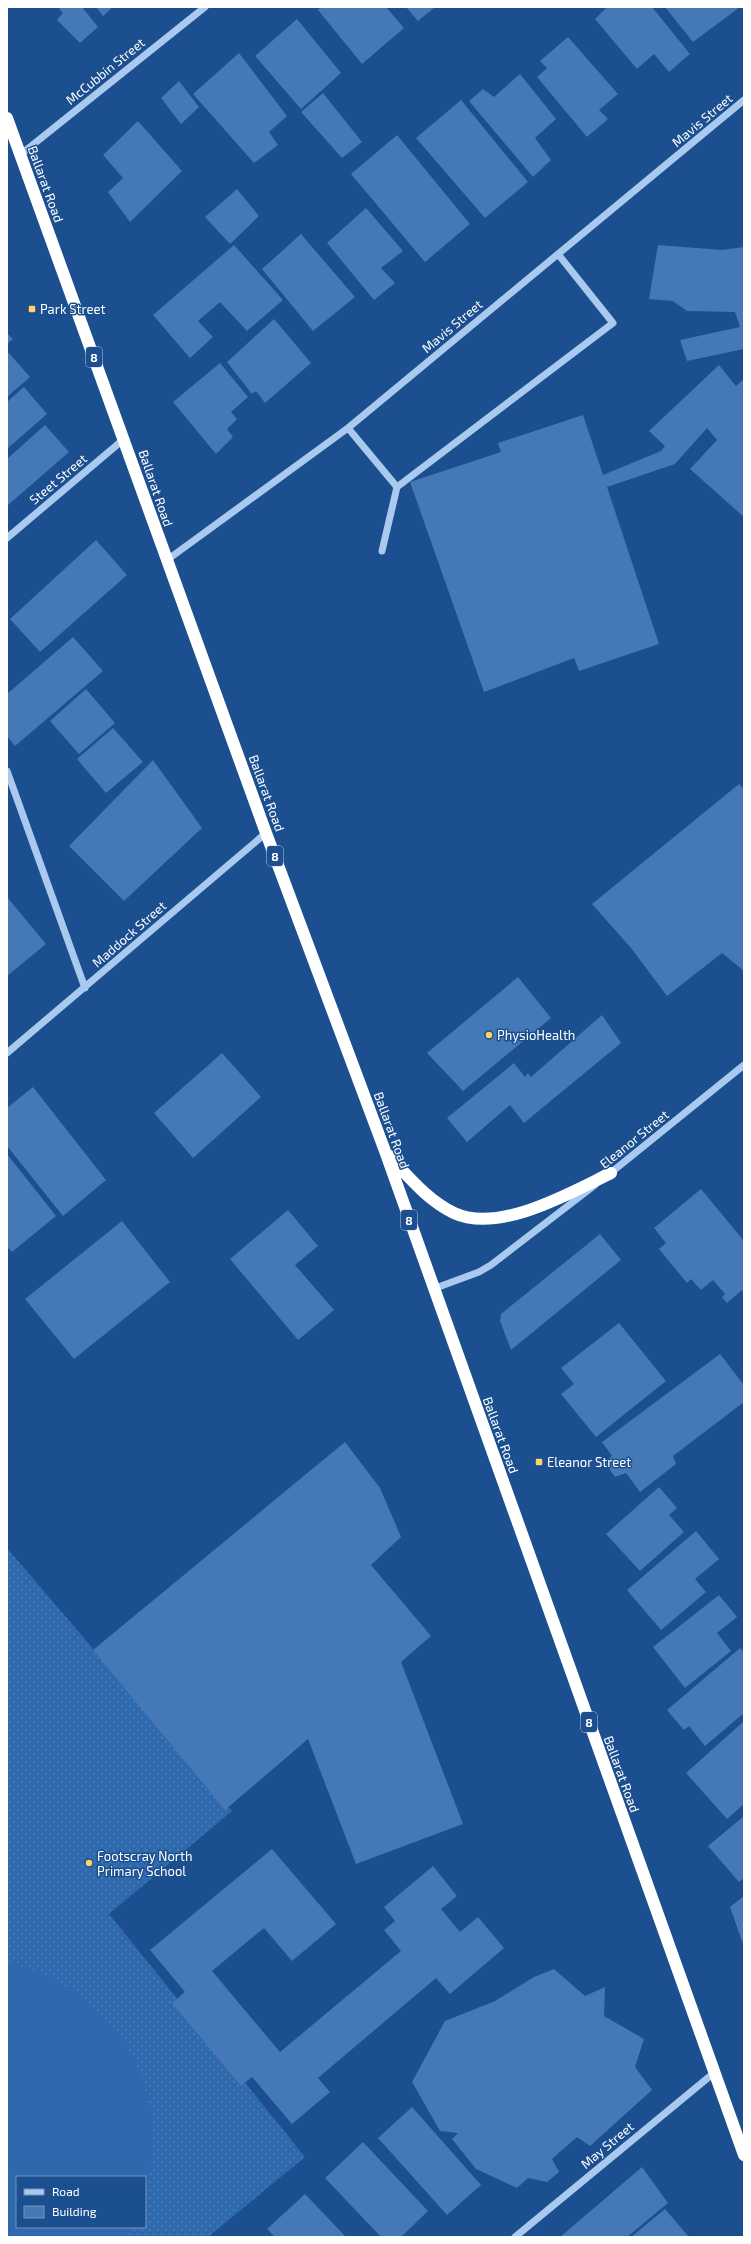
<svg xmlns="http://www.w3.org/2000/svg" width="751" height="2244" viewBox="0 0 751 2244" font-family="'Exo 2',sans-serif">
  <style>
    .grass { fill: url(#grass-dots); fill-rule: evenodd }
    .pitch { fill: #2e69ad }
    .building { fill: #4478b7 }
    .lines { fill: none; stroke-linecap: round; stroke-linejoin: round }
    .minor { stroke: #a9c9ee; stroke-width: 7 }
    .highway { stroke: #fff; stroke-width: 12 }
    .poi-dot { fill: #ffd166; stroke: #1b4f8f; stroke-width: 1.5 }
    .labels { text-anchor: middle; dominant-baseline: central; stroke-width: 3; stroke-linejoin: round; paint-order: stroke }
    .shield { fill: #1b4f8f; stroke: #bbcadd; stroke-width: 1 }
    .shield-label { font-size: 12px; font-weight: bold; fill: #fff }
    .street-label { font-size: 13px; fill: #fff; stroke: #1b4f8f }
    .poi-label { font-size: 13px; fill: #fff; stroke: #1b4f8f; text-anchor: start }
  </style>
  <defs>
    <pattern id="grass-dots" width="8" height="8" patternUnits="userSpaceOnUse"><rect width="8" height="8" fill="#2e69ad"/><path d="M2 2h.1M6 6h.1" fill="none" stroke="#4d80b9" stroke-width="1.8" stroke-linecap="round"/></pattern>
  </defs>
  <rect width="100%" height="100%" fill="#1b4f8f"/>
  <path class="grass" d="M7,1548l225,263 -123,103 196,243 -97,80h-201zM17,2177h128v50h-128z"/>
  <path class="pitch" d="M7,1962c107,28 167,121 138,230v-15h-128v50h113l-6,10h-117z"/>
  <path class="building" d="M58,7h24l16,20 -18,16 -23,-23 6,-7z
    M96,7h17l-10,9z
    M321,7h65l18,21 -42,36 -44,-54z
    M406,7h29l-17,14z
    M607,7h45l38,47 -21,18 -15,-18 -17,15 -42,-50z
    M665,7h75l-47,35z
    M297,19l44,54 -40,36 -46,-53z
    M568,37l50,57 -19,16 9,9 -21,18 -50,-60 10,-9 -7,-7z
    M239,53l48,63 -18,16 9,13 -24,18 -61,-69z
    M520,74l36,45 -21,19 16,22 -18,17 -64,-76 14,-12 11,8z
    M179,81l20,26 -18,17 -20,-26z
    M323,93l39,49 -20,16 -41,-46z
    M461,100l67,82 -43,36 -69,-80z
    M138,121l44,50 -52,51 -22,-30 15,-14 -20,-23z
    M397,135l73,89 -45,38 -74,-88z
    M237,189l22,27 -29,28 -25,-27z
    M366,208l37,43 -22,17 14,15 -21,17 -47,-57z
    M301,234l54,63 -42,34 -51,-62z
    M234,245l49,55 -36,31 -27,-29 -22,19 15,16 -23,21 -37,-43z
    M658,245l64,5 22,-3v102l-57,12 -7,-21 60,-13 -5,-15 -48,-1 -14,-10 -24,-2z
    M274,319l37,44 -46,40 -9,-12 -4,3 -25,-32z
    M7,333l6,6 -6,5z
    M7,351l23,26 -23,20z
    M220,363l28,34 -17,15 6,7 -10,10 6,8 -17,17 -43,-52z
    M719,365l17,21 8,-7v138l-54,-48 27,-29 -10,-12 -32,36 -68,23 52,157 -80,27 -5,-13 -90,34 -74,-210 91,-30 -3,-9 85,-28 20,60 58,-24 4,-5 -16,-15z
    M24,387l23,27 -40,35v-47z
    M45,425l24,27 -62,54v-47z
    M96,540l31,35 -87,77 -30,-33z
    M73,637l30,34 -88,75 -8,-10v-42z
    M86,689l29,34 -36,31 -29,-33z
    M113,728l30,34 -37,31 -29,-34z
    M153,760l49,68 -78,73 -55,-55z
    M739,784l5,6v181l-22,-18 -55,43 -36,-48 -39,-44z
    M7,897l39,47 -39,32z
    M518,977l33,41 -88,73 -36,-38z
    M602,1015l19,28 -97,80 -14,-18 -43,37 -20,-24 67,-55 11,14 3,-4 3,4z
    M222,1053l39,44 -68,61 -39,-45z
    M33,1087l73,93 -43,36 -56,-70v-38z
    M7,1154l49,62 -44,36 -5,-5z
    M701,1189l43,52v51l-2,-2 -15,13 -5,-6 3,-3 -12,-14 -12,10 -10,-11 -4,4 -28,-34 7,-6 -12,-15z
    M288,1210l30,36 -23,19 39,45 -36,30 -68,-81z
    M122,1221l48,61 -96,77 -49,-60z
    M600,1234l21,26 -110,90 -11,-29 1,-7z
    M619,1323l47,58 -70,56 -35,-43 13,-10 -13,-16z
    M720,1354l24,31v17l-71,54 3,8 -36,28 -14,-19 -11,4 -11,-15 8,-6 -10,-14z
    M345,1442l35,46 21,49 -30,28 60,71 -30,26 62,162 -107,40 -48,-125 -83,71 -132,-160z
    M659,1487l18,21 -8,7 15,17 -44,39 -34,-37z
    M696,1531l23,28 -24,20 11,13 -45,38 -34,-40z
    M719,1595l18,22 -20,16 14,18 -46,37 -32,-41z
    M740,1648l4,4v61l-39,33 -16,-20 -5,4 -17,-20z
    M744,1721v83l-17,15 -41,-46z
    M744,1816v62l-5,4 -31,-36z
    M272,1849l64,75 -44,37 -28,-33 -52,43 68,81 121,-101 -17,-21 11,-9 -11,-14 49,-41 24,30 -16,13 19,23 18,-15 26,31 -54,46 -14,-16 -118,100 12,14 -38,32 -40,-47 -11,9 -69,-83 13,-11 -35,-42z
    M744,1896v51l-14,-40z
    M554,1969l31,27 20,-9 -1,29 40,23 -9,28 17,23 -62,56 -13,-9 -25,22 7,13 -12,10 -19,-4 -11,10 -41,-19 -24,-30 6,-6 -18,-2 -28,-49 33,-61 50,-20 39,-24z
    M412,2107l69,78 -34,30 -69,-77z
    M363,2142l65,69 -27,26h-20l-56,-59z
    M642,2167l26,36 -41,34h-67z
    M305,2194l41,43h-71l-8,-8z
    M665,2209l24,28h-58z"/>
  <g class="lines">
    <path class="minor" d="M20,155l185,-148
      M348,428l49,59 -15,64
      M397,487l216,-164 -55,-69
      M7,538l117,-99
      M167,560l181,-132 396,-328
      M7,771l78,217
      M7,1053l259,-220
      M608,1175l136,-110
      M433,1289l46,-17 12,-7 104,-80
      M515,2237l200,-165"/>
    <path class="highway" d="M7,118l259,715 119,318 359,1004
      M388,1155c20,21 39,45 66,58 45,21 116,-20 157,-40"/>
  </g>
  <g class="poi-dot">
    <rect x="28" y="305" width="8" height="8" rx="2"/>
    <circle cx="489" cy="1035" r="4"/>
    <rect x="535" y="1458" width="8" height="8" rx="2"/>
    <circle cx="89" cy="1863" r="4"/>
  </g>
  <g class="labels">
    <g class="shield">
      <rect x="86" y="347" width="16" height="20" rx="3"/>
      <rect x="267" y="846" width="16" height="20" rx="3"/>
      <rect x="401" y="1210" width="16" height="20" rx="3"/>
      <rect x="581" y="1712" width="16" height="20" rx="3"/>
    </g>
    <g class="shield-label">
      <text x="94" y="357">8</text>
      <text x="275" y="856">8</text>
      <text x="409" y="1220">8</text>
      <text x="589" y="1722">8</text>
    </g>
    <g class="street-label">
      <text transform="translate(105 71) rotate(-39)">McCubbin Street</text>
      <text transform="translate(702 120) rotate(-40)">Mavis Street</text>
      <text transform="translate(46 184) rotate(70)">Ballarat Road</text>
      <text transform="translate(452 326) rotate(-40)">Mavis Street</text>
      <text transform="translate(58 479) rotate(-40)">Steet Street</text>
      <text transform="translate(156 488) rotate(71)">Ballarat Road</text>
      <text transform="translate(267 793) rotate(70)">Ballarat Road</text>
      <text transform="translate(129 934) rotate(-41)">Maddock Street</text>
      <text transform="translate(392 1130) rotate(70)">Ballarat Road</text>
      <text transform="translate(634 1139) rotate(-39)">Eleanor Street</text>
      <text transform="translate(501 1435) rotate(70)">Ballarat Road</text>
      <text transform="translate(622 1774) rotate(70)">Ballarat Road</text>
      <text transform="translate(607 2145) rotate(-40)">May Street</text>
    </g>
    <g class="poi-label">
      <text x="40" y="309">Park Street</text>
      <text x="497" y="1035">PhysioHealth</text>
      <text x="547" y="1462">Eleanor Street</text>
      <text x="97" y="1856">Footscray North<tspan x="97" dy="15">Primary School</tspan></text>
    </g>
  </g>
  <rect width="751" height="2244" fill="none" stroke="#ffffff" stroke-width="16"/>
  <rect x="16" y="2176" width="130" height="52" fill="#1b4f8f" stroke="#7695bc"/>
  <rect x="24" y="2189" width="20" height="6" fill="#a9c9ee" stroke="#7695bc"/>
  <text x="52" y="2196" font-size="12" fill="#ffffff">Road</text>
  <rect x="24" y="2206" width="20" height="12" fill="#4478b7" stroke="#7695bc"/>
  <text x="52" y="2216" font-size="12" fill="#ffffff">Building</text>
</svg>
